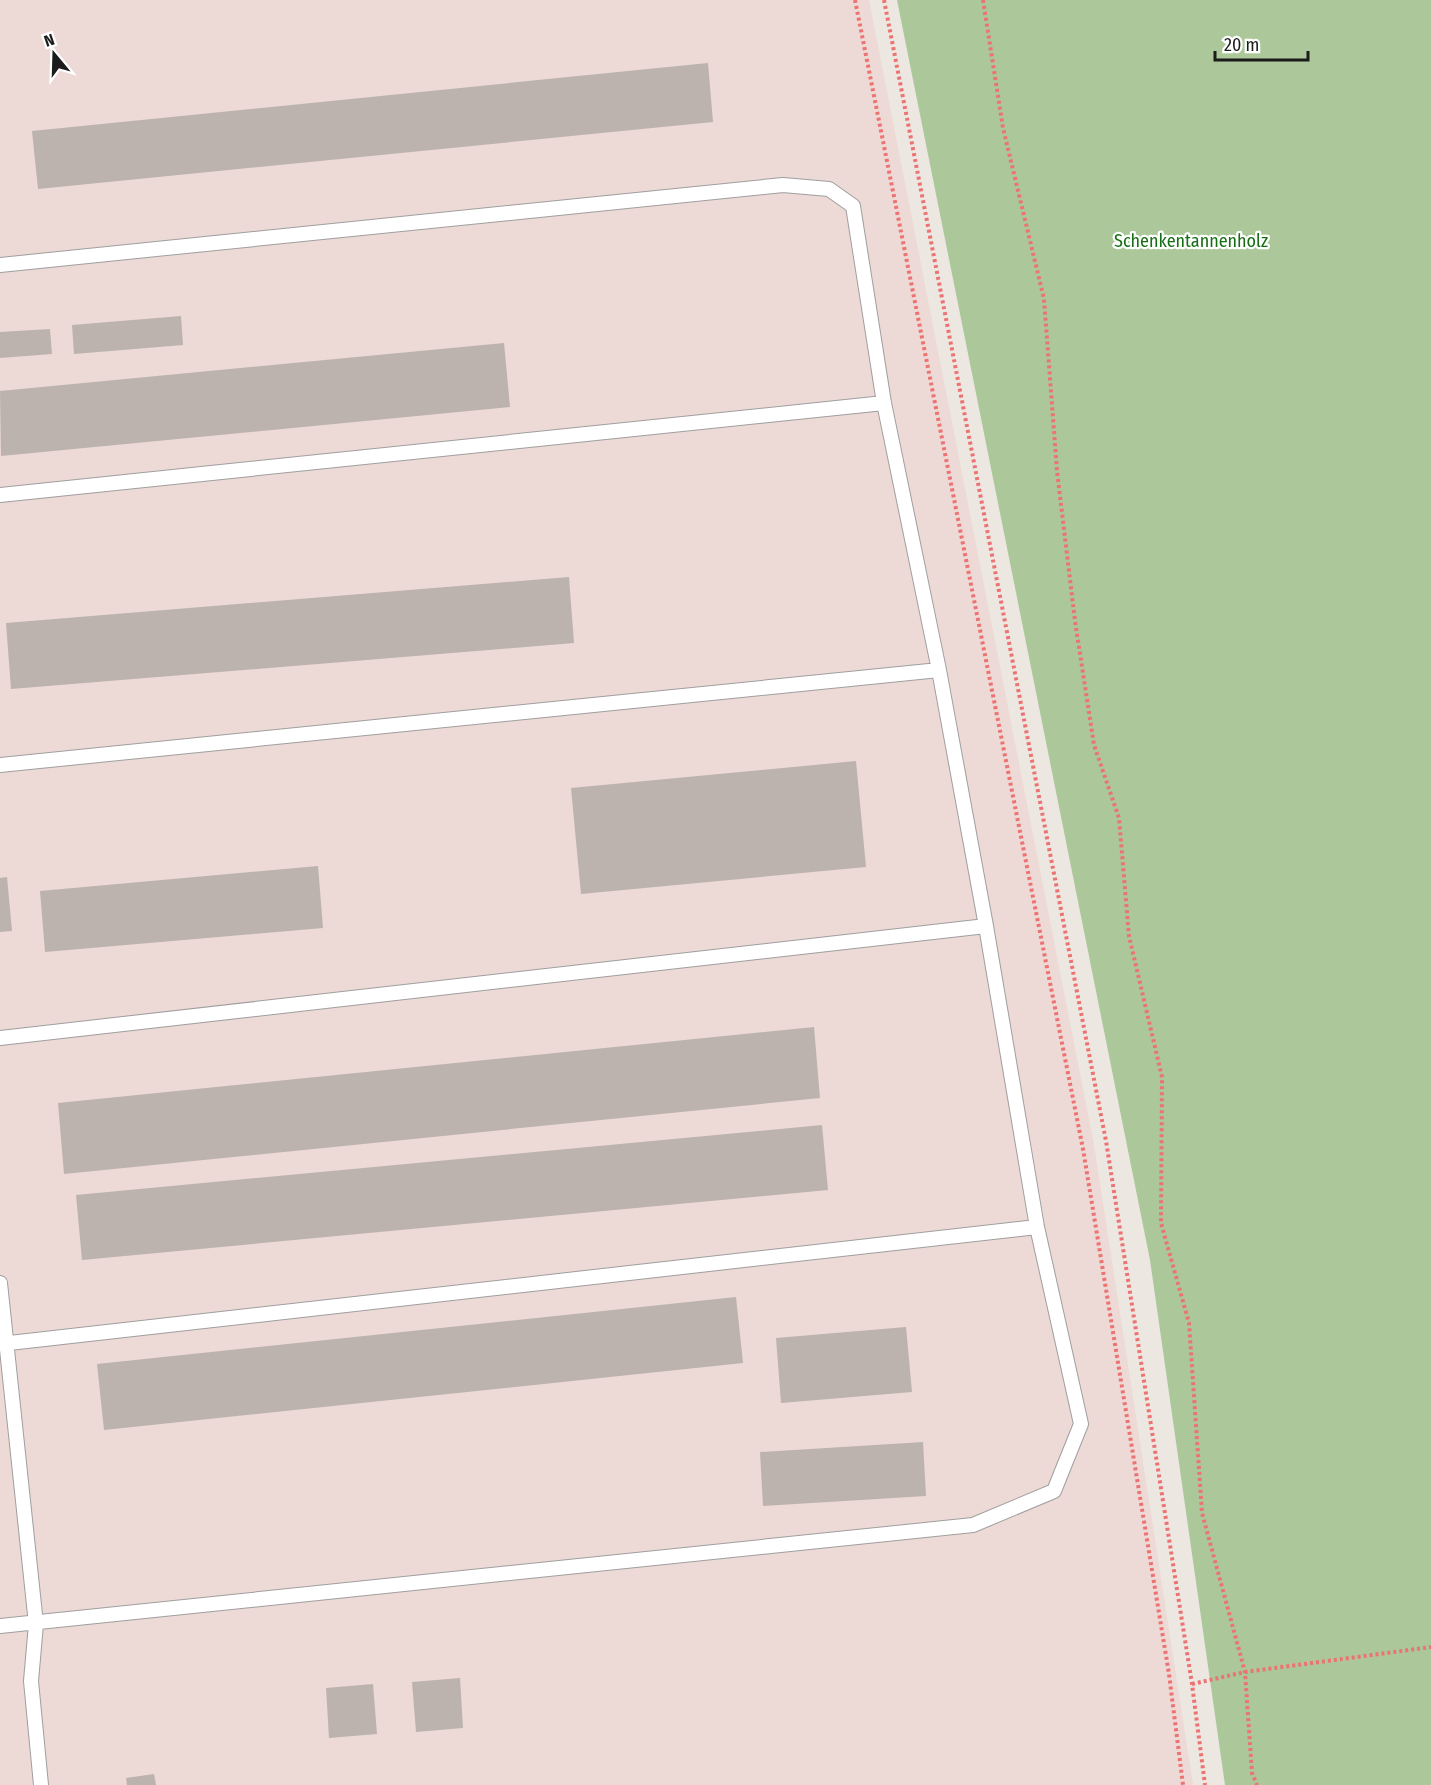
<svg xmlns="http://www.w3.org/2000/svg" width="1431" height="1785" viewBox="0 0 1431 1785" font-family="'Fira Sans Condensed',sans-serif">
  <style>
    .military { fill: #edd9d5 }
    .forest { fill: #acc89a }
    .building { fill: #bcb3af }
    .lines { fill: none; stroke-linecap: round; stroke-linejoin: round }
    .service-casing { stroke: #9f9f9f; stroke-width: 16 }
    .path { stroke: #ed7272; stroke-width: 4; stroke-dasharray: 3 3; stroke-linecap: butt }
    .service { stroke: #fff; stroke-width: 14 }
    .labels { text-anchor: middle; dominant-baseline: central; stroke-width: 4.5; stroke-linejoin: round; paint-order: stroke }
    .park-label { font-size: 18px; fill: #166e14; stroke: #fff }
  </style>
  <rect width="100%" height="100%" fill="#ece7e1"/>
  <path class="military" d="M0,0h869l225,1145 99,640h-1193z"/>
  <path class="forest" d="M897,0h534v1785h-206l-75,-525z"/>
  <path class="building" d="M708,63l5,59 -675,67 -6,-58z
    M181,316l2,29 -109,9 -2,-29z
    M50,329l2,25 -52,4v-26z
    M504,343l6,64 -509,49 -1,-65z
    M569,577l5,66 -563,46 -5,-66z
    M856,761l10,106 -285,27 -10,-106z
    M318,866l5,62 -278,24 -5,-61z
    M7,877l5,54 -12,1v-54z
    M814,1027l6,71 -756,76 -6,-71z
    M822,1125l6,65 -746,70 -6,-65z
    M736,1297l7,66 -639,67 -7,-66z
    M906,1327l6,65 -131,11 -5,-65z
    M923,1442l3,54 -163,10 -3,-54z
    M460,1678l3,50 -47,4 -4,-50z
    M373,1684l4,50 -48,4 -3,-50z
    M154,1774l2,11h-29l-1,-7z"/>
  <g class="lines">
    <g class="service-casing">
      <path id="service" d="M0,265l783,-80 46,4 24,17 31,197 55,267 47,256 51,301 44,197 -27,67 -81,34 -973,101
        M0,495l884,-92
        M0,765l939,-95
        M0,1038l986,-112
        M0,1283l36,341 -5,57 10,104
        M0,1344l1037,-117"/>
    </g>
    <path class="path" d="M855,0l228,1149 86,525 14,111
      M884,0l222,1141 86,543 13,101
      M983,0l20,128 41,171 13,172 18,150 19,124 25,73 10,118 33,141 -1,146 28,100 13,190 43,159 7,101 5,12
      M1192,1684l53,-12 186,-25"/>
    <use href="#service" class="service"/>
  </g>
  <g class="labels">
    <g class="park-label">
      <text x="1191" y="241">Schenkentannenholz</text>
    </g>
  </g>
  <g transform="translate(54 54) rotate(341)" stroke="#ffffff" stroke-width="4.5" paint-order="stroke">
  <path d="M0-4.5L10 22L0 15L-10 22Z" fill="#1b1b1b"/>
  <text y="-9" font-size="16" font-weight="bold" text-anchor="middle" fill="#1b1b1b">N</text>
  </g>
  <path d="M1215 51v9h93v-9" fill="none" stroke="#1b1b1b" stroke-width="3"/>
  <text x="1224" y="51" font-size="18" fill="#1b1b1b" stroke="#ffffff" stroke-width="4.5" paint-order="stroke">20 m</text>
</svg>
